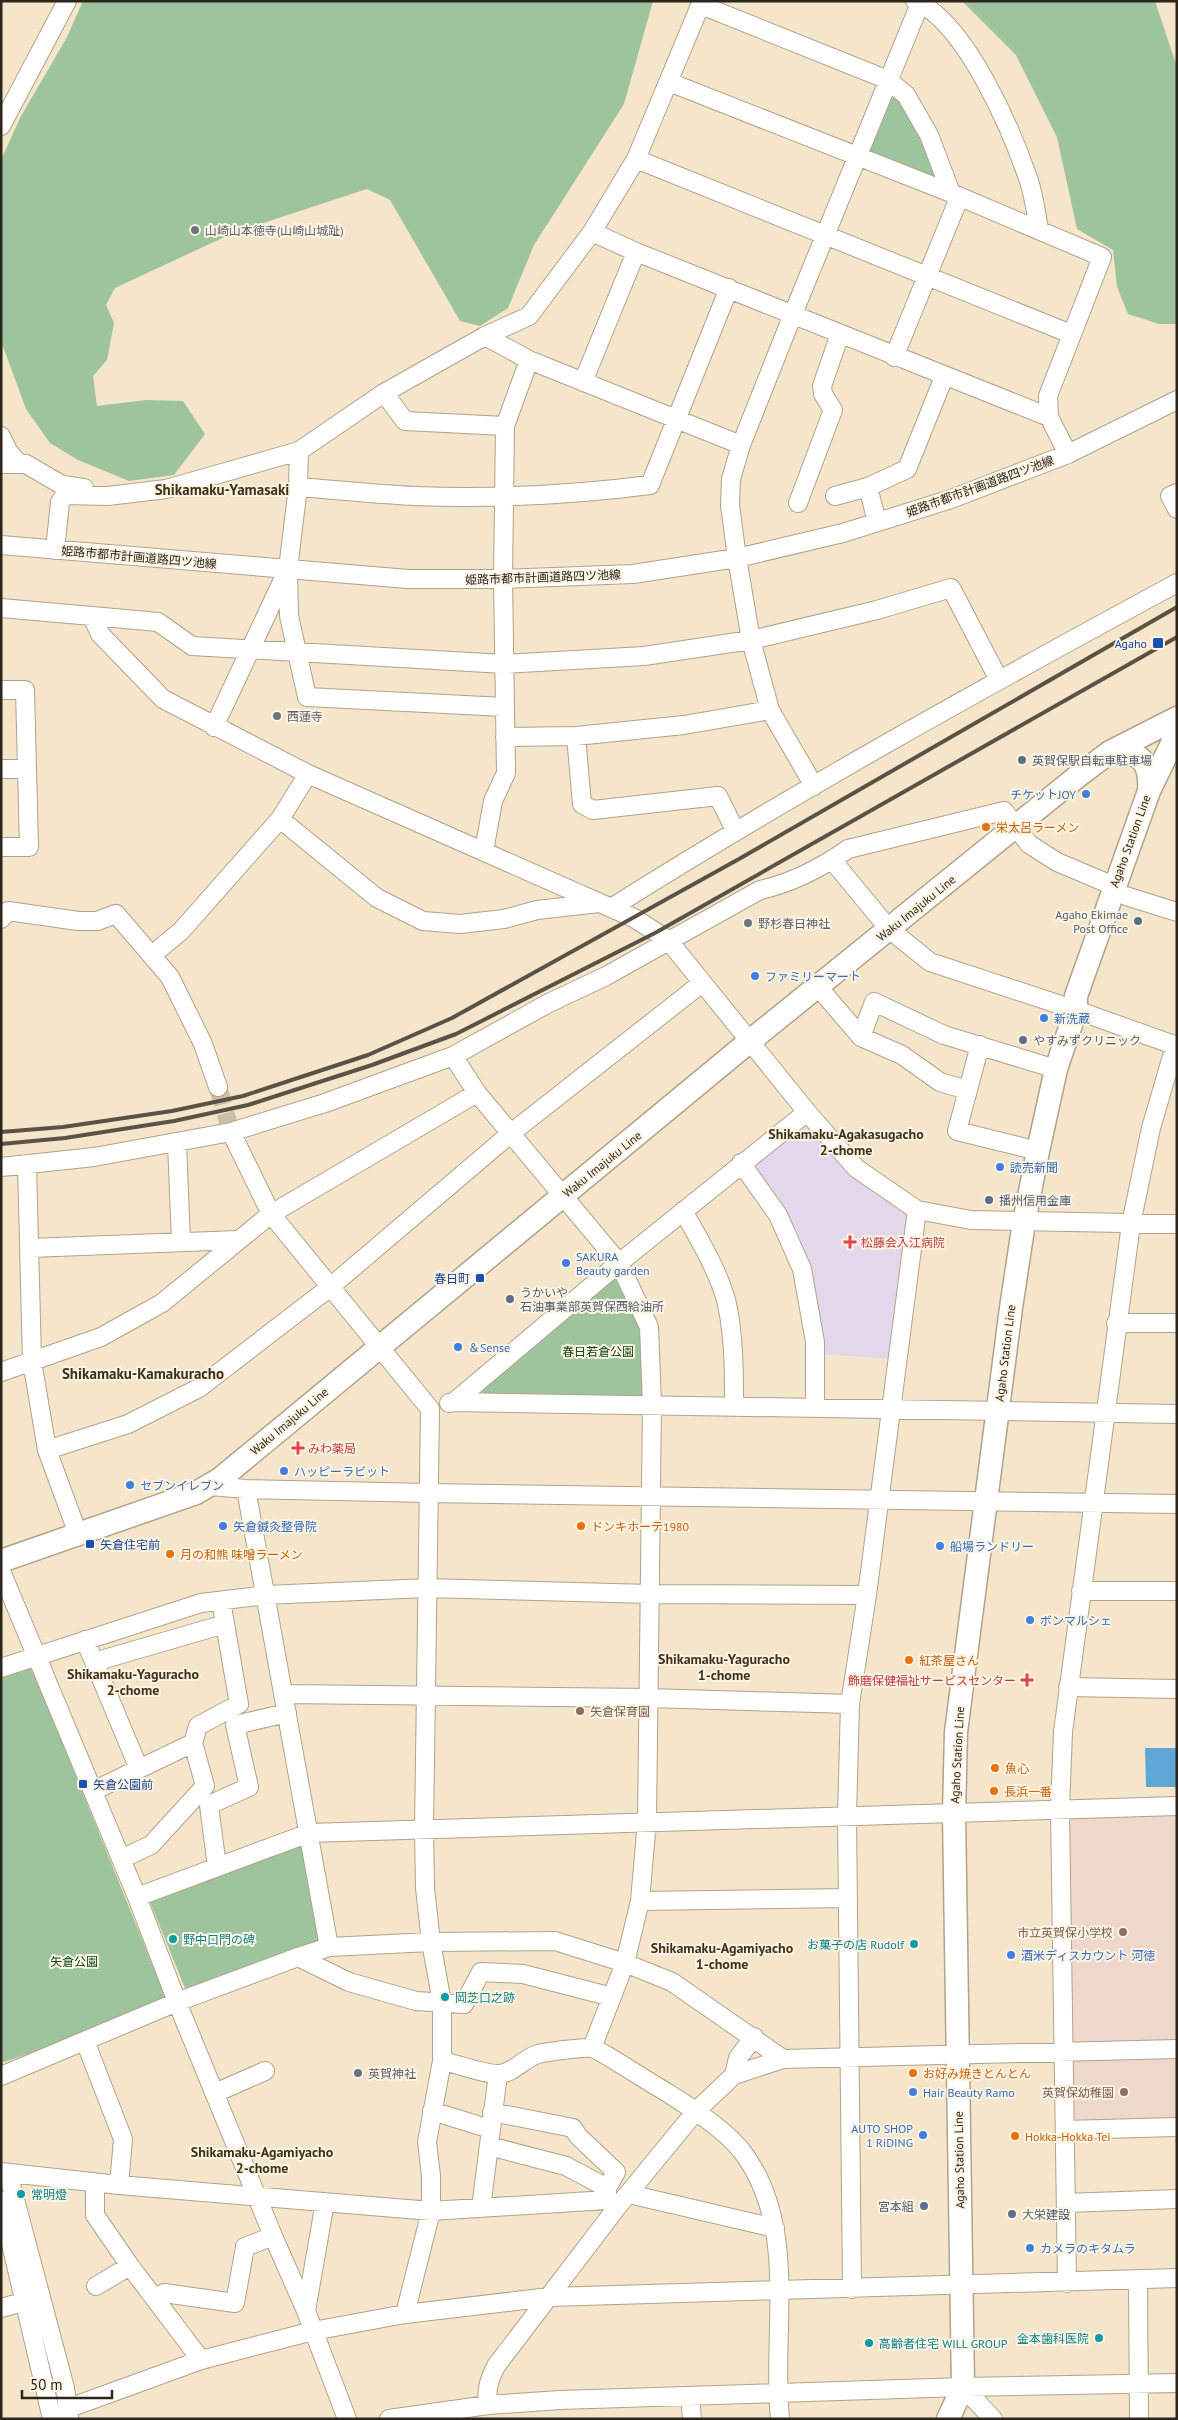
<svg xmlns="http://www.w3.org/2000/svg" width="1178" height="2420" viewBox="0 0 1178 2420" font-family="'PT Sans','Noto Sans JP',sans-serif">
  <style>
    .education { fill: #eed8cb }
    .medical { fill: #e5d7eb }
    .green { fill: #9dc49d }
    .water { fill: #5ea8d7 }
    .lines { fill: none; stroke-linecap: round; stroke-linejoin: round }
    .minor-tunnel { stroke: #cdbfa7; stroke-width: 18; stroke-dasharray: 18 9; stroke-linecap: butt }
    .minor-casing { stroke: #b1a289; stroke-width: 20 }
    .major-casing { stroke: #b1a289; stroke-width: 25 }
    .minor { stroke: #fff; stroke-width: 18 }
    .major { stroke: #fff; stroke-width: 22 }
    .rail { stroke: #5a5244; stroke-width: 4 }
    .worship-dot { fill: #6b7280; stroke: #fcf3e3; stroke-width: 2 }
    .transit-dot { fill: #1a4fb4; stroke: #fcf3e3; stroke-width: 2 }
    .service-dot { fill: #5c6f8a; stroke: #fcf3e3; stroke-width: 2 }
    .shop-dot { fill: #3f7fe0; stroke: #fcf3e3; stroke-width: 2 }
    .food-dot { fill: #e8710a; stroke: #fcf3e3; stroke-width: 2 }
    .health-dot { fill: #e0444e; stroke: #fcf3e3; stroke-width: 2 }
    .education-dot { fill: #8d6e63; stroke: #fcf3e3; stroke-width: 2 }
    .culture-dot { fill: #0f9aa8; stroke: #fcf3e3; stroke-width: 2 }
    .labels { text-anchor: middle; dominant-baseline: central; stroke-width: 4; stroke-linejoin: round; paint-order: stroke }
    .worship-label { font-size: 12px; fill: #5b616d; stroke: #fcf3e3; text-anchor: start }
    .street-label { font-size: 12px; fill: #2b251b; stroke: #fcf3e3 }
    .transit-label { font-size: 12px; fill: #164399; stroke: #fcf3e3; text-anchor: end }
    .service-label { font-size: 12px; fill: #4e5e75; stroke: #fcf3e3; text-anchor: start }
    .shop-label { font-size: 12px; fill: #366cbe; stroke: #fcf3e3; text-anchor: start }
    .food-label { font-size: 12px; fill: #c56008; stroke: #fcf3e3; text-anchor: start }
    .health-label { font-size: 12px; fill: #be3a42; stroke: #fcf3e3; text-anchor: start }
    .park-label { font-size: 12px; fill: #0a4913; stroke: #fcf3e3 }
    .education-label { font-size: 12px; fill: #785e54; stroke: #fcf3e3; text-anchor: end }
    .culture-label { font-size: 12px; fill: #0d838f; stroke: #fcf3e3; text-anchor: start }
    .neighbourhood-label { font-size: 14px; font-weight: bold; fill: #3d311a; stroke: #fcf3e3 }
    .quarter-label { font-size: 15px; font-weight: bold; fill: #3d311a; stroke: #fcf3e3 }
  </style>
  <rect width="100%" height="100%" fill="#f5e5ca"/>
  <path class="education" d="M1177,1815v225l-102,3 -5,-4 -2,-214 5,-7z
    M1177,2055v65l-102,4 -3,-4 -1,-56 5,-5z"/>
  <path class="medical" d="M806,1122l34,41 26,23 42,26 -18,147 -69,-5 -14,-86 -56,-104z"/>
  <path class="green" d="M83,1h570l-29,103 -90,141 -26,63 -28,18 -20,-5 -70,-121 -23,-11 -134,44 -118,55 -9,17 8,18 -7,37 -14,16 4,30 49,-6 37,1 22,33 -31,41 -45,6 -51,-21 -28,-17 -24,-34 -25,-68v-181l20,-44 45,-77z
    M962,1h193l22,66v257h-18l-31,-10 -11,-27 -4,-37 -36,-21 -20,-92 -41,-82z
    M889,98h7c19,25 34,52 42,83l-70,-28z
    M613,1279l7,1 15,28 8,28 1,57 -4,5 -156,-3 -3,-9z
    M31,1665l136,336 -86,35 -80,27v-388z
    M301,1845l5,2 17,91 -4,5 -132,50 -37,-91 127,-50z"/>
  <path class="water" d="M1145,1748h32v39h-31z"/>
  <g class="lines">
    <path class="minor-tunnel" d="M218,1087l13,45"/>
    <g class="minor-casing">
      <path id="minor" d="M915,1c51,21 97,130 114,180 5,15 7,32 10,48
        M701,5l187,75 18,15 23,40 22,58
        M669,82l282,111 151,64 -54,139 1,21 19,37
        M1,126l66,-125
        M636,159l435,175
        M592,232l44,20 413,165
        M485,336l44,24 212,85
        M894,357l65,-159
        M583,382l53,-130
        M384,393l21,28 100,5
        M1,436l7,15 11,13
        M1,464h25l36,21 22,3
        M298,487c39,3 78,7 117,9 79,3 157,-1 235,-11l79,-197
        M868,487l9,35
        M1177,493l-7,3 7,13
        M835,496l33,-9 39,-18 37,-92
        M798,503l35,-93 -10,-16 -1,-8 18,-52
        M1,545l407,34h95l130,-5 104,-16 106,-25 108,-34 117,-45 109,-54
        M55,550l5,-48 5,-7 43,1 58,-7 133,-38 85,-58 101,-57 44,-20 63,-84 44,-73 66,-158
        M288,569l1,47 18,81 197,10
        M1,608l91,8 8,18 63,65 145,75 326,144 34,22 139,172 49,56 61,42 54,10 206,4
        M92,616l66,6 34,24 312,18 140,-8 107,-16 126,-30 74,-22 48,92
        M1,690h24l4,157h-28
        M214,727l74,-158 10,-82 1,-36
        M576,736l6,68 11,6 125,-14 17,34
        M505,737l71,-1 108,-11 86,-15
        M1,769h26
        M814,786l-44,-76 -19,-70 -14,-82 -7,-53 1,-26 10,-34 52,-131 128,-313
        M280,819l97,79 46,23 37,3 44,-5 33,-9 62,-7
        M484,851l9,-50 13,-28 -3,-194 2,-153 24,-66
        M832,860l57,69 41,33 146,48 101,36
        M1126,896l51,16
        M611,908c184,-116 374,-221 566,-325
        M1,919l7,-8 70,10h19l19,-7 54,63 33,67 15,43
        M152,955l29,-24 99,-112 28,-45
        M819,988l42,49 41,18 38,27 27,8
        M861,1037l13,-35 70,33 112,34
        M980,1045l-23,86 81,20
        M453,1056l24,37 142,170 30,64 3,77 -5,417 -7,80 -15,62 -33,85
        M231,1132l40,82 159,195 -6,420 1,59 6,54 11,61v58l-15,81 4,34v35l-26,103
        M177,1143l4,99
        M741,1163l37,52 24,54 13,73v65
        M27,1164l5,197 15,89 31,84
        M1,1167l93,-10 137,-25 94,-29 128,-47 94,-52 59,-28 154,-86c32,-7 61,-22 88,-41l156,-38 25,33 28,18 57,24
        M683,1211c15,26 40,68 45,98 6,32 6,64 6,96
        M30,1248l208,-8
        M1116,1323h61
        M1,1372l100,-35 61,-34 109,-89 206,-121
        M454,1402l723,12
        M449,1403l5,-1 165,-139 188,-151
        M47,1450l81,-26 71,-36 130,-100 181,-154 192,-151
        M210,1486l36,3 183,4 748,11
        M246,1489l83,458
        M1,1571l136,326 40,105 96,234 33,75 41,108
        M1081,1591h96
        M85,1640l54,129
        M94,1662l131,-38
        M1,1668l200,-65 65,-8 161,-7 224,6 216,1
        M1068,1687l109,2
        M283,1694l366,4 201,6
        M93,1791l100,-48 5,-17 41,-22 -18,-103
        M121,1859l30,-14 54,-59 -12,-43
        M217,1867l-8,-62 40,-18 -14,-62 52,-12
        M137,1897l172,-64 868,-27
        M640,1901l208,-3
        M298,1957l51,25 67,19 48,3 17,-32 42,2 89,23
        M85,2041l38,98 -4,46
        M442,2061c16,3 40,13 56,13 15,0 26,-16 40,-20 8,-2 45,-7 53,-6 9,1 60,36 72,42 25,16 59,37 78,60 59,76 30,180 39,269
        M734,2075l49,-16
        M1,2076l176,-74 121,-45 31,-10 102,-5 124,-1 70,22 47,19 111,77 394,-10
        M215,2093l50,-22
        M432,2111l58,18
        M492,2112l81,16 5,8 38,36 -9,16v12
        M1065,2130l112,-3
        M489,2146l77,20 41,22
        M1,2172l118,13 312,26 176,-11 11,6
        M8,2173l57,215 4,29
        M95,2182v33l35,51 71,94
        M629,2194l146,34
        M1,2201l51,218
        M1066,2203l111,-4
        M481,2208l17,-134
        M1138,2280l1,139
        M1067,2283l-7,-474 3,-77 68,-508 20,-96 24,-82
        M96,2286l34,-20
        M852,2289l-5,-474 3,-111 17,-109 50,-385
        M155,2298l9,-5 71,10 10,-56 28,-11
        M1,2308l25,-7
        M306,2311l19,-109
        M963,2387l30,32
        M690,2396l2,23
        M488,2405c-2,-16 1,-25 8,-39l122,-160 78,-95 38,-36 4,-17 16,-21
        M69,2408l132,-48 112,-29 92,-17 145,-17 627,-19
        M389,2419l99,-14 72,-5 403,-13 214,-4"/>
    </g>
    <g class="major-casing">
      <path id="major" d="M1110,752c30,-2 41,10 39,38
        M1,1561l195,-68 24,-14 530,-438 328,-265 32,-24 67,-34
        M948,2419l15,-32 -9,-573 2,-82 55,-424 13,-86 14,-71 18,-82 20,-59v-14l73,-205 28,-58"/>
    </g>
    <use href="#minor" class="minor"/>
    <use href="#major" class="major"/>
    <path class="rail" d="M1,1132l62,-5 109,-16 71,-15 125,-41 84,-37 287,-159 438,-252
      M1,1144l64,-6 109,-17 74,-16 124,-40 84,-31 199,-101 522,-296"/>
  </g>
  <g class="worship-dot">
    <circle cx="195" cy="230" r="5"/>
    <circle cx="277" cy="716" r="5"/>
    <circle cx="748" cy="923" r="5"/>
    <circle cx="358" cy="2073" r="5"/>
  </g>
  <g class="transit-dot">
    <rect x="1152" y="637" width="12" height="12" rx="2.5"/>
    <rect x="475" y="1273" width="10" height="10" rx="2.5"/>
    <rect x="85" y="1539" width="10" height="10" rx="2.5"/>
    <rect x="78" y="1779" width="10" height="10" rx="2.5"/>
  </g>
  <g class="service-dot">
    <circle cx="1022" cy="760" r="5"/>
    <circle cx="1138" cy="921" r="5"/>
    <circle cx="1023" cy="1040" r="5"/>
    <circle cx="989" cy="1200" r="5"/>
    <circle cx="510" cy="1299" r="5"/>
    <circle cx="924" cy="2206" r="5"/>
    <circle cx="1012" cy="2214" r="5"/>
  </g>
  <g class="shop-dot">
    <circle cx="1086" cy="794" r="5"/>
    <circle cx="755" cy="976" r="5"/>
    <circle cx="1044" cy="1018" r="5"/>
    <circle cx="1000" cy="1167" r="5"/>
    <circle cx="566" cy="1263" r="5"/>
    <circle cx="458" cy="1347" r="5"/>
    <circle cx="284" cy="1471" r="5"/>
    <circle cx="130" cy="1485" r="5"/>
    <circle cx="223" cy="1526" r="5"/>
    <circle cx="940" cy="1546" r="5"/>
    <circle cx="1030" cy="1620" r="5"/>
    <circle cx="1011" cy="1955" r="5"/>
    <circle cx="913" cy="2092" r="5"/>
    <circle cx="923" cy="2135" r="5"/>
    <circle cx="1030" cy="2248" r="5"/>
  </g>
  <g class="food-dot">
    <circle cx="986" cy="827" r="5"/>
    <circle cx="581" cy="1526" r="5"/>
    <circle cx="170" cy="1554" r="5"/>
    <circle cx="909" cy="1660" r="5"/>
    <circle cx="995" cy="1768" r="5"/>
    <circle cx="994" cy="1791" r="5"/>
    <circle cx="913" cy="2073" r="5"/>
    <circle cx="1015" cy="2136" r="5"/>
  </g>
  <g class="health-dot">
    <path d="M847.5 1234.5h5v5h5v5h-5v5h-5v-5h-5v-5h5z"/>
    <path d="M295.5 1440.5h5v5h5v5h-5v5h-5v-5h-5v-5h5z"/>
    <path d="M1024.5 1672.5h5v5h5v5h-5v5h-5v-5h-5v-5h5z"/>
  </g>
  <g class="education-dot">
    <circle cx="580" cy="1711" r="5"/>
    <circle cx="1123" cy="1932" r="5"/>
    <circle cx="1124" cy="2092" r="5"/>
  </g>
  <g class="culture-dot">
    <circle cx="173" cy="1939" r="5"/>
    <circle cx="914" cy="1944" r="5"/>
    <circle cx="445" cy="1997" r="5"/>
    <circle cx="21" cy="2194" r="5"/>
    <circle cx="1099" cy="2338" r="5"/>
    <circle cx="869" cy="2343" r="5"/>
  </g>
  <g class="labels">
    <g class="worship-label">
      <text x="205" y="230">山崎山本徳寺(山崎山城趾)</text>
      <text x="287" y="716">西蓮寺</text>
      <text x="758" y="923">野杉春日神社</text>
      <text x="368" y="2073">英賀神社</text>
    </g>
    <g class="street-label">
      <text transform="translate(980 486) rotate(-20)">姫路市都市計画道路四ツ池線</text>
      <text transform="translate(139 557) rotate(5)">姫路市都市計画道路四ツ池線</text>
      <text transform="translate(543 577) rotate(-2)">姫路市都市計画道路四ツ池線</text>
      <text transform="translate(1130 841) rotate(-70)">Agaho Station Line</text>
      <text transform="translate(916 908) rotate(-39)">Waku Imajuku Line</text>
      <text transform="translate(602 1164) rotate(-39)">Waku Imajuku Line</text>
      <text transform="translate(1005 1353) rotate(-83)">Agaho Station Line</text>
      <text transform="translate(289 1421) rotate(-40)">Waku Imajuku Line</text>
      <text transform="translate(957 1755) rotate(-87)">Agaho Station Line</text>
      <text transform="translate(959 2160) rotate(-91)">Agaho Station Line</text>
    </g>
    <g class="transit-label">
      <text x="1147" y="643">Agaho</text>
      <text x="470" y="1278">春日町</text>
      <text x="100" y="1544" text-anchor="start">矢倉住宅前</text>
      <text x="93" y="1784" text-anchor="start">矢倉公園前</text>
    </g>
    <g class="service-label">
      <text x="1032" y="760">英賀保駅自転車駐車場</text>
      <text x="1128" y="914" text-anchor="end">Agaho Ekimae<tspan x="1128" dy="14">Post Office</tspan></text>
      <text x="1033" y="1040">やすみずクリニック</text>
      <text x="999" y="1200">播州信用金庫</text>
      <text x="520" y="1292">うかいや<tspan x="520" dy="14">石油事業部英賀保西給油所</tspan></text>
      <text x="914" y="2206" text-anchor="end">宮本組</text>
      <text x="1022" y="2214">大栄建設</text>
    </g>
    <g class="shop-label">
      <text x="1076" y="794" text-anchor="end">チケットJOY</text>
      <text x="765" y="976">ファミリーマート</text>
      <text x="1054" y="1018">新洗蔵</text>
      <text x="1010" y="1167">読売新聞</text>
      <text x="576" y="1256">SAKURA<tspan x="576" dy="14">Beauty garden</tspan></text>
      <text x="468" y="1347">＆Sense</text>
      <text x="294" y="1471">ハッピーラビット</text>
      <text x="140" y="1485">セブンイレブン</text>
      <text x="233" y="1526">矢倉鍼灸整骨院</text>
      <text x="950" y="1546">船場ランドリー</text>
      <text x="1040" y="1620">ボンマルシェ</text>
      <text x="1021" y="1955">酒米ディスカウント 河徳</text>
      <text x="923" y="2092">Hair Beauty Ramo</text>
      <text x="913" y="2128" text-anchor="end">AUTO SHOP<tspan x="913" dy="14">1 RiDING</tspan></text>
      <text x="1040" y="2248">カメラのキタムラ</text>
    </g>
    <g class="food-label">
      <text x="996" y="827">栄太呂ラーメン</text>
      <text x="591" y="1526">ドンキホーテ1980</text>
      <text x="180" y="1554">月の和熊 味噌ラーメン</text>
      <text x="919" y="1660">紅茶屋さん</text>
      <text x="1005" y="1768">魚心</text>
      <text x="1004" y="1791">長浜一番</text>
      <text x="923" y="2073">お好み焼きとんとん</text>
      <text x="1025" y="2136">Hokka-Hokka Tei</text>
    </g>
    <g class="health-label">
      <text x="861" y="1242">松藤会入江病院</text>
      <text x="308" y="1448">みわ薬局</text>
      <text x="1016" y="1680" text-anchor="end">飾磨保健福祉サービスセンター</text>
    </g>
    <g class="park-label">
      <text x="598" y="1351">春日若倉公園</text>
      <text x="74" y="1961">矢倉公園</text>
    </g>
    <g class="education-label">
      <text x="590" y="1711" text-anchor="start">矢倉保育園</text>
      <text x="1113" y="1932">市立英賀保小学校</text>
      <text x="1114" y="2092">英賀保幼稚園</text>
    </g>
    <g class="culture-label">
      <text x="183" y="1939">野中口門の碑</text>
      <text x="904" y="1944" text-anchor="end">お菓子の店 Rudolf</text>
      <text x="455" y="1997">岡芝口之跡</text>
      <text x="31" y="2194">常明燈</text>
      <text x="1089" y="2338" text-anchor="end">金本歯科医院</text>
      <text x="879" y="2343">高齢者住宅 WILL GROUP</text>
    </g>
    <g class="neighbourhood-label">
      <text x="846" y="1134">Shikamaku-Agakasugacho<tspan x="846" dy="16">2-chome</tspan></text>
      <text x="724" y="1659">Shikamaku-Yaguracho<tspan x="724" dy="16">1-chome</tspan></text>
      <text x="133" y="1674">Shikamaku-Yaguracho<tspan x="133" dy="16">2-chome</tspan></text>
      <text x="722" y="1948">Shikamaku-Agamiyacho<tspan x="722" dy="16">1-chome</tspan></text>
      <text x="262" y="2152">Shikamaku-Agamiyacho<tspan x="262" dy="16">2-chome</tspan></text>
    </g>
    <g class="quarter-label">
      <text x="222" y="489">Shikamaku-Yamasaki</text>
      <text x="143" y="1373">Shikamaku-Kamakuracho</text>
    </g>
  </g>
  <rect width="1178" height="2420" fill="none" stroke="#2b251b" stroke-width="5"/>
  <path d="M22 2390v8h90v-8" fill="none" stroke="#2b251b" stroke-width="2.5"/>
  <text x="30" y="2390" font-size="15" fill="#2b251b" stroke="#fcf3e3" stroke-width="4" paint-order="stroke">50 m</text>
</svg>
